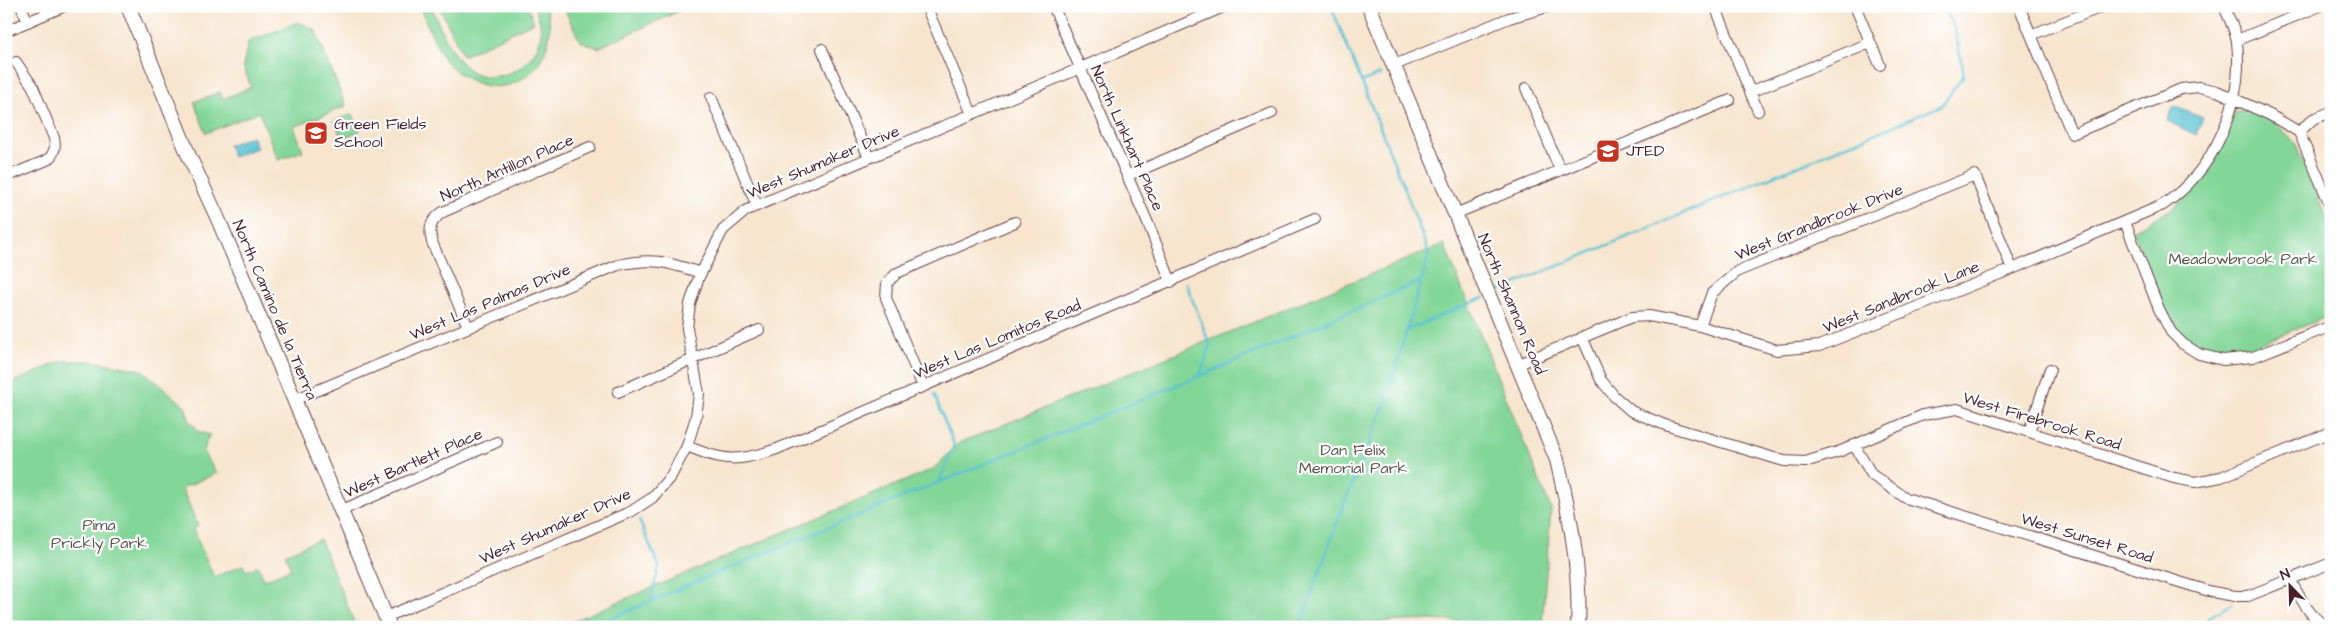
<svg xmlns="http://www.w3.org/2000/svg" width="2337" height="633" viewBox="0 0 2337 633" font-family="'Architects Daughter',sans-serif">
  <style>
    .green { fill: #82d698; stroke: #667a62 }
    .water { fill: #58c2d3; stroke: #51707f }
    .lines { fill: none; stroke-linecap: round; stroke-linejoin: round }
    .stream { stroke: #58c2d3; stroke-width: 2.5 }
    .street-casing { stroke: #643d43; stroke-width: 12 }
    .secondary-casing { stroke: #643d43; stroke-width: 16 }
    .street { stroke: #fff; stroke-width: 10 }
    .secondary { stroke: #fff; stroke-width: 14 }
    .labels { text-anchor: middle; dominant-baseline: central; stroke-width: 4.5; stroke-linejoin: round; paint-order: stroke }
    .poi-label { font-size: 16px; fill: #4a1f2b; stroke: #fff; text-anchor: start }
    .street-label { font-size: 16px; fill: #4a1f2b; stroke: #fff }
    .park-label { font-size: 16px; fill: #5b564c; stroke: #fff }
  </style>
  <rect width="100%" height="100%" fill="#fff"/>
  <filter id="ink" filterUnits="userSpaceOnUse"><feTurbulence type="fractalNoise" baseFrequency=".02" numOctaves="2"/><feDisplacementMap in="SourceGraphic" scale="10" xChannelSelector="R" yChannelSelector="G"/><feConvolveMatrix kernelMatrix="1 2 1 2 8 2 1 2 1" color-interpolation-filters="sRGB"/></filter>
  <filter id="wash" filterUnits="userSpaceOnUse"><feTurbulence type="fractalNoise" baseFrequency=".0096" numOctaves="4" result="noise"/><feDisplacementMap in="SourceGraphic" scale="20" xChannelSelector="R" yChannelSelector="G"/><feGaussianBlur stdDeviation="1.12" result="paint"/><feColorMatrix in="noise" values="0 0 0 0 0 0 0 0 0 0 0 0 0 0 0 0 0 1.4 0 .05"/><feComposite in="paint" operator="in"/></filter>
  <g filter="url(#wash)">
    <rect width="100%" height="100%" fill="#f7e5ce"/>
    <path class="green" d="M419,6h12c10,21 17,47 36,62 27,22 73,-2 74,-36 0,-9 -4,-18 -7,-26h11c17,37 -14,87 -57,80 -16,-3 -28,-11 -40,-22 -9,-9 -22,-44 -29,-58z
      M439,6h88l7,16 -71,34z
      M563,6h127l-92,42 -18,-7z
      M298,22l17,8 31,76 -52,21 9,24 -25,9 -19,-48 -53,21 -12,-31 26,-10 3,7 28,-12 -8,-21 5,-24z
      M2246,109l29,14 20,19 36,87v86c-22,9 -43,17 -64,26 -8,3 -17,9 -25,10 -71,14 -89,-72 -109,-121 13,-7 26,-13 38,-21 32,-23 51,-60 64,-97z
      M353,114l7,17 -18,8 -8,-18z
      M1444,244l107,265 -9,116 -112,-5 -160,7h-711l374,-158 26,-26z
      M62,361h30l50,9 43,36 4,14 10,12 11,3 -4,6 -2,13 13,19 -35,15 16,38 -5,3 21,48 29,-12 3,6 12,-5 6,14 27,-11 -6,-15 35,-15 36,88h-350v-242z"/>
    <path class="water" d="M2174,106l29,12 -7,17 -29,-14z
      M252,136l5,12 -24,9 -5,-12z"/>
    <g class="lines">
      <path class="stream" d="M1361,82l20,-8
        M1186,283l24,62 -10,31
        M1493,293l448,-187 23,-31 -9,-45 -10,-24
        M1407,330l78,-33
        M934,394l20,51 -15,38
        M639,520l20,46 -8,35
        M591,627l126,-54 507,-207 197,-85
        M1300,627l39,-110 47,-116 43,-147 -25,-67 -73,-181
        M2199,627l13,-12 21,-11"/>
    </g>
  </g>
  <g filter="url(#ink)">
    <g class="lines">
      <g class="street-casing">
        <path id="street" d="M21,6l7,16
          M926,6l46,108
          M1053,6l97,222 21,54
          M1715,6l43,105
          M1855,6l25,59
          M2019,6l53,128 109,-45 18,-2 18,4 53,24 29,17 32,75
          M6,31l59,-25
          M2031,35l73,-29
          M2237,40l83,-34
          M822,49l47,109
          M1392,66l117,-48 42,-12
          M1526,88l34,82
          M1750,92l120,-49
          M711,97l46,109
          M2299,132l14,-13 18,-7
          M1127,176l145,-63
          M6,177l41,-17c8,-6 9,-13 7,-22l-21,-51 -17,-25
          M1455,214l275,-114
          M2125,222l34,87 12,23 12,12 16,10 24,6 30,-3 78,-31
          M1700,326l12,-33 26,-22 237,-96 37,94
          M468,327l-36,-85c-4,-14 -1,-22 11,-30l147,-65
          M1582,337l19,43 13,16 17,15 34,14 119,36 21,1 36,-11 82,-36 34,-6 217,69 21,4 26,-5 110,-45
          M1519,364l113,-47 17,-1 51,10 77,24 42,-4 193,-77 151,-64c51,-34 81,-101 74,-163 -1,-11 -9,-25 -13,-36
          M923,387l-37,-89 1,-15 10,-10 118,-51
          M618,392l141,-62
          M294,400l324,-135c36,-8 49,-3 83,8
          M2029,432l21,-63
          M1854,445l18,30 34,23 306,94 23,4h13l83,-33
          M687,446c37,16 52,16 90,3l538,-230
          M340,511l157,-69
          M2290,580c10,16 20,40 39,47
          M386,617l246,-106 20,-13 19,-22 16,-30 9,-29 3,-23 -12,-66 3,-24 9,-27 24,-47 24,-20 479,-204"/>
      </g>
      <g class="secondary-casing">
        <path id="secondary" d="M128,6l61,150 29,63 172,408
          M1369,6l188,454c13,55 24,109 21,167"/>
      </g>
      <use href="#street" class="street"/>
      <use href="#secondary" class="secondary"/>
    </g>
  </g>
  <defs>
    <g id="school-square" transform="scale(1.25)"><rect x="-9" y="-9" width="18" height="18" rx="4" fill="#c8321e" stroke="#fff"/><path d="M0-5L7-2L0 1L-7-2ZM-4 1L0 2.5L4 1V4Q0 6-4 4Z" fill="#fff"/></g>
  </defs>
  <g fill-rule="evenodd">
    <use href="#school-square" x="316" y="133"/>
    <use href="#school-square" x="1608" y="151"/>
  </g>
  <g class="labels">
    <g class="poi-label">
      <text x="334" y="124">Green Fields<tspan x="334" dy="18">School</tspan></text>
      <text x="1626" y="151">JTED</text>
    </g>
    <g class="street-label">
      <text transform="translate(1127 138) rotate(66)">North Linkhart Place</text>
      <text transform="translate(823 162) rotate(-23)">West Shumaker Drive</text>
      <text transform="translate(507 168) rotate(-24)">North Antillon Place</text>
      <text transform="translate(1819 222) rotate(-22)">West Grandbrook Drive</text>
      <text transform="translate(1901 297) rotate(-22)">West Sandbrook Lane</text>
      <text transform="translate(490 302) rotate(-23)">West Las Palmas Drive</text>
      <text transform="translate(1512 304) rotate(67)">North Shannon Road</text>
      <text transform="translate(275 310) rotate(67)">North Camino de la Tierra</text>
      <text transform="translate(997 339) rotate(-23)">West Las Lomitos Road</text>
      <text transform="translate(2042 421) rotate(17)">West Firebrook Road</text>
      <text transform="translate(413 463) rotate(-24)">West Bartlett Place</text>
      <text transform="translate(555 526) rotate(-24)">West Shumaker Drive</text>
      <text transform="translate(2087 538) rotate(17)">West Sunset Road</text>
    </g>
    <g class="park-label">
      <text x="2243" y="259">Meadowbrook Park</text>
      <text x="1353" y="450">Dan Felix<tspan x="1353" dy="18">Memorial Park</tspan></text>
      <text x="99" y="525">Pima<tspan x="99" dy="18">Prickly Park</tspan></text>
    </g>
  </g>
  <rect width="2337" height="633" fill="none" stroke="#fff" stroke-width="25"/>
  <g transform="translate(2290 586) rotate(337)" stroke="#ffffff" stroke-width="4" paint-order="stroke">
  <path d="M0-4L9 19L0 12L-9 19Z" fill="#4a1f2b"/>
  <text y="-8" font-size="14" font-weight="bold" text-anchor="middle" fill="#4a1f2b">N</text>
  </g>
</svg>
